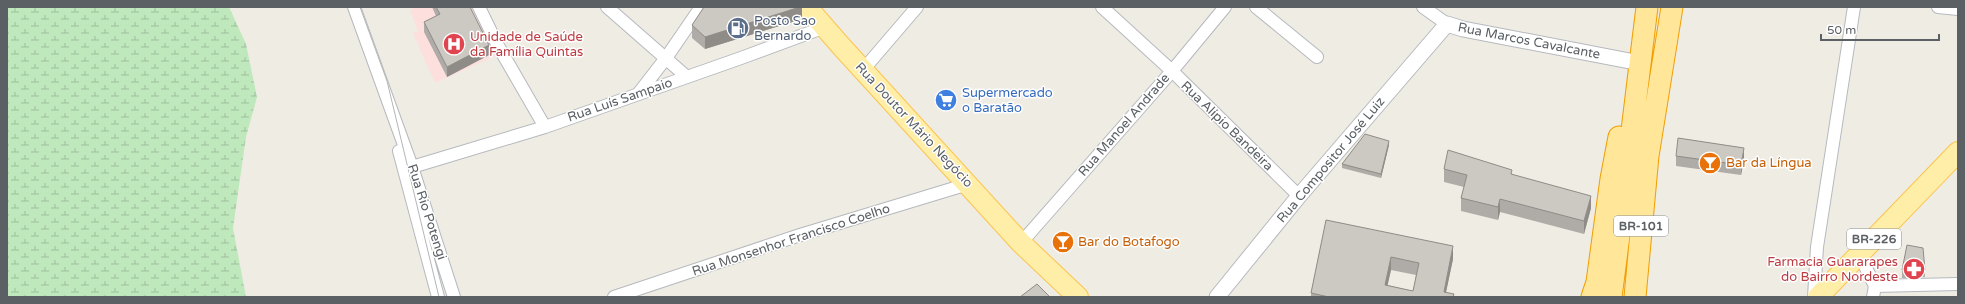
<svg xmlns="http://www.w3.org/2000/svg" width="1965" height="304" viewBox="0 0 1965 304" font-family="'Varela Round',sans-serif">
  <style>
    .medical { fill: #fddfde }
    .wetland { fill: url(#wetland-marsh) }
    .lines { fill: none; stroke-linecap: round; stroke-linejoin: round }
    .minor-casing { stroke: #b5b9be; stroke-width: 14 }
    .tertiary-casing { stroke: #b5b9be; stroke-width: 17 }
    .primary-casing { stroke: #fbc450; stroke-width: 22 }
    .trunk-casing { stroke: #f19d00; stroke-width: 23 }
    .minor { stroke: #fff; stroke-width: 12 }
    .tertiary { stroke: #fff; stroke-width: 15 }
    .primary { stroke: #ffeea7; stroke-width: 20 }
    .trunk { stroke: #ffe698; stroke-width: 21 }
    .tram { stroke: #b4b5b6; stroke-width: 1 }
    .wall { fill: #afaca7; fill-rule: evenodd }
    .shaded-wall { fill: #8f8c88 }
    .building { fill: #ccc8c2; stroke: #8f8c88; fill-rule: evenodd }
    .labels { text-anchor: middle; dominant-baseline: central; stroke-width: 3; stroke-linejoin: round; paint-order: stroke }
    .shield { fill: #fff; stroke: #8c9093; stroke-width: 1 }
    .shield-label { font-size: 12px; font-weight: bold; fill: #5b6065 }
    .service-label { font-size: 13px; fill: #4e5e75; stroke: #fff; text-anchor: start }
    .health-label { font-size: 13px; fill: #be3a42; stroke: #fff; text-anchor: start }
    .street-label { font-size: 13px; fill: #5b6065; stroke: #fff }
    .shop-label { font-size: 13px; fill: #366cbe; stroke: #fff; text-anchor: start }
    .food-label { font-size: 13px; fill: #c56008; stroke: #fff; text-anchor: start }
  </style>
  <defs>
    <pattern id="wetland-marsh" width="20" height="14" patternUnits="userSpaceOnUse"><rect width="20" height="14" fill="#bfe8bd"/><path d="M1 5h8M5 5V1M11 12h8M15 12V8" fill="none" stroke="#9ebf9d"/></pattern>
  </defs>
  <rect width="100%" height="100%" fill="#efece3"/>
  <path class="medical" d="M416,7h56l25,48 -62,28 -22,-50 5,-2 -8,-21z"/>
  <path class="wetland" d="M7,7h222l17,37 11,53 -11,40 -13,91 13,69h-239z"/>
  <g class="lines">
    <g class="minor-casing">
      <path id="minor" d="M354,7l58,160 42,130
        M479,7l18,37 48,83
        M607,7l80,70
        M1102,7l70,64 127,125
        M1256,7l61,50
        M1423,7l24,17
        M1938,7l20,2
        M863,70l54,-63
        M638,94l28,-36 35,-51
        M399,151l39,146
        M412,167l133,-40 196,-69 84,-31
        M1021,243l151,-172 53,-64
        M1859,254l16,32 -2,11
        M1875,286l83,-2
        M614,297l186,-62 168,-51
        M1814,297l3,-50 37,-240"/>
    </g>
    <g class="tertiary-casing">
      <path id="tertiary" d="M1217,297l82,-101 148,-172 16,5 177,34"/>
    </g>
    <g class="primary-casing">
      <path id="primary" d="M807,7l34,39 180,197 57,54
        M1818,297l140,-145"/>
    </g>
    <g class="trunk-casing">
      <path id="trunk" d="M1592,297l5,-15 14,-103 8,-42
        M1611,297c13,-97 24,-193 36,-290
        M1635,297l13,-141 24,-149"/>
    </g>
    <use href="#minor" class="minor"/>
    <use href="#tertiary" class="tertiary"/>
    <use href="#primary" class="primary"/>
    <use href="#trunk" class="trunk"/>
    <path class="tram" d="M360,7l27,74 52,216"/>
  </g>
  <path class="wall" d="M432,7h38l19,48 -42,22 -23,-45v-10l12,-6z
    M802,7v12l-97,30 -13,-11v-13z
    M1389,145l-8,33 -39,-10v-4z
    M1676,156l68,3 -3,16 -65,-9z
    M1444,169l68,6 79,33 -7,26 -84,-22 -2,8 -37,-9v-13l3,-11 -20,-5z
    M1326,220l127,39 -7,33 8,5h-143v-4zM1391,270l25,5 -3,16 -26,-6z
    M1902,270h23v7l-23,1z"/>
  <path class="shaded-wall" d="M800,7h2v12l-97,30v-12z
    M489,45v10l-42,22v-10z
    M1389,141v4l-8,33v-4z
    M1744,148v11l-3,16v-10z
    M1591,196v12l-7,26v-13z
    M1500,199v13l-2,8v-13z
    M1453,246v13l-8,38 -1,-5z
    M1391,257v13l-6,27v-12z"/>
  <path class="building" d="M436,7h34l19,38 -42,22 -23,-45 16,-8z
    M704,7h96l-95,30 -13,-12z
    M1365,134l24,7 -8,33 -39,-10z
    M1678,138l66,10 -3,17 -65,-9z
    M1448,150l64,20 -1,4 80,22 -7,25 -84,-22 -2,8 -37,-9 6,-23 -23,-6z
    M1326,220l127,26 -9,46 10,2 -1,3h-124l-18,-4zM1391,257l28,6 -6,28 -28,-6z
    M1907,245l16,3 2,22h-23z
    M1037,284l13,13h-30z"/>
  <defs>
    <g id="fuel-disc" transform="scale(1.15)"><circle r="9.5" fill="#5c6f8a" stroke="#fff"/><path d="M-5.5-6h7V0h2V4h1.3V-2.5L3-4.5l.8-.8L6-3V5H2.5V1h-1V6h-7ZM-4.2-4.7v3.2H.2V-4.7Z" fill="#fff"/></g>
    <g id="hospital-disc" transform="scale(1.15)"><circle r="9.5" fill="#e0444e" stroke="#fff"/><path d="M-5-5h3v3.5h4V-5h3V5h-3V1.5h-4V5h-3Z" fill="#fff"/></g>
    <g id="supermarket-disc" transform="scale(1.15)"><circle r="9.5" fill="#3f7fe0" stroke="#fff"/><path d="M-6-5.5h2.5l.6 2H6L4.5 2H-2.5L-4.4-4H-6ZM-1.5 3.2a1.3 1.3 0 1 0 .1 0ZM3 3.2a1.3 1.3 0 1 0 .1 0Z" fill="#fff"/></g>
    <g id="bar-disc" transform="scale(1.15)"><circle r="9.5" fill="#e8710a" stroke="#fff"/><path d="M-6-5H6L.8 .8V4.5H3.5V6h-7V4.5H-.8V.8Z" fill="#fff"/></g>
    <g id="pharmacy-disc" transform="scale(1.15)"><circle r="9.5" fill="#e0444e" stroke="#fff"/><path d="M-2-6h4v4h4v4h-4v4h-4v-4h-4v-4h4Z" fill="#fff"/></g>
  </defs>
  <g fill-rule="evenodd">
    <use href="#fuel-disc" x="738" y="28"/>
    <use href="#hospital-disc" x="454" y="44"/>
    <use href="#supermarket-disc" x="946" y="100"/>
    <use href="#bar-disc" x="1710" y="163"/>
    <use href="#bar-disc" x="1063" y="242"/>
    <use href="#pharmacy-disc" x="1914" y="269"/>
  </g>
  <g class="labels">
    <g class="shield">
      <rect x="1614" y="216" width="54" height="20" rx="3"/>
      <rect x="1847" y="229" width="54" height="20" rx="3"/>
    </g>
    <g class="shield-label">
      <text x="1641" y="226">BR-101</text>
      <text x="1874" y="239">BR-226</text>
    </g>
    <g class="service-label">
      <text x="754" y="21">Posto Sao<tspan x="754" dy="15">Bernardo</tspan></text>
    </g>
    <g class="health-label">
      <text x="470" y="37">Unidade de Saúde<tspan x="470" dy="15">da Família Quintas</tspan></text>
      <text x="1898" y="262" text-anchor="end">Farmacia Guararapes<tspan x="1898" dy="15">do Bairro Nordeste</tspan></text>
    </g>
    <g class="street-label">
      <text transform="translate(1529 41) rotate(11)">Rua Marcos Cavalcante</text>
      <text transform="translate(620 100) rotate(-19)">Rua Luís Sampaio</text>
      <text transform="translate(914 125) rotate(47)">Rua Doutor Mário Negócio</text>
      <text transform="translate(1124 125) rotate(-49)">Rua Manoel Andrade</text>
      <text transform="translate(1227 126) rotate(44)">Rua Alípio Bandeira</text>
      <text transform="translate(1331 160) rotate(-50)">Rua Compositor José Luiz</text>
      <text transform="translate(427 212) rotate(72)">Rua Rio Potengi</text>
      <text transform="translate(791 240) rotate(-18)">Rua Monsenhor Francisco Coelho</text>
    </g>
    <g class="shop-label">
      <text x="962" y="93">Supermercado<tspan x="962" dy="15">o Baratão</tspan></text>
    </g>
    <g class="food-label">
      <text x="1726" y="163">Bar da Língua</text>
      <text x="1078" y="242">Bar do Botafogo</text>
    </g>
  </g>
  <rect width="1965" height="304" fill="none" stroke="#5b6065" stroke-width="16"/>
  <path d="M1821 34v6h118v-6" fill="none" stroke="#5b6065" stroke-width="2"/>
  <text x="1827" y="34" font-size="12" fill="#5b6065" stroke="#ffffff" stroke-width="3" paint-order="stroke">50 m</text>
</svg>
